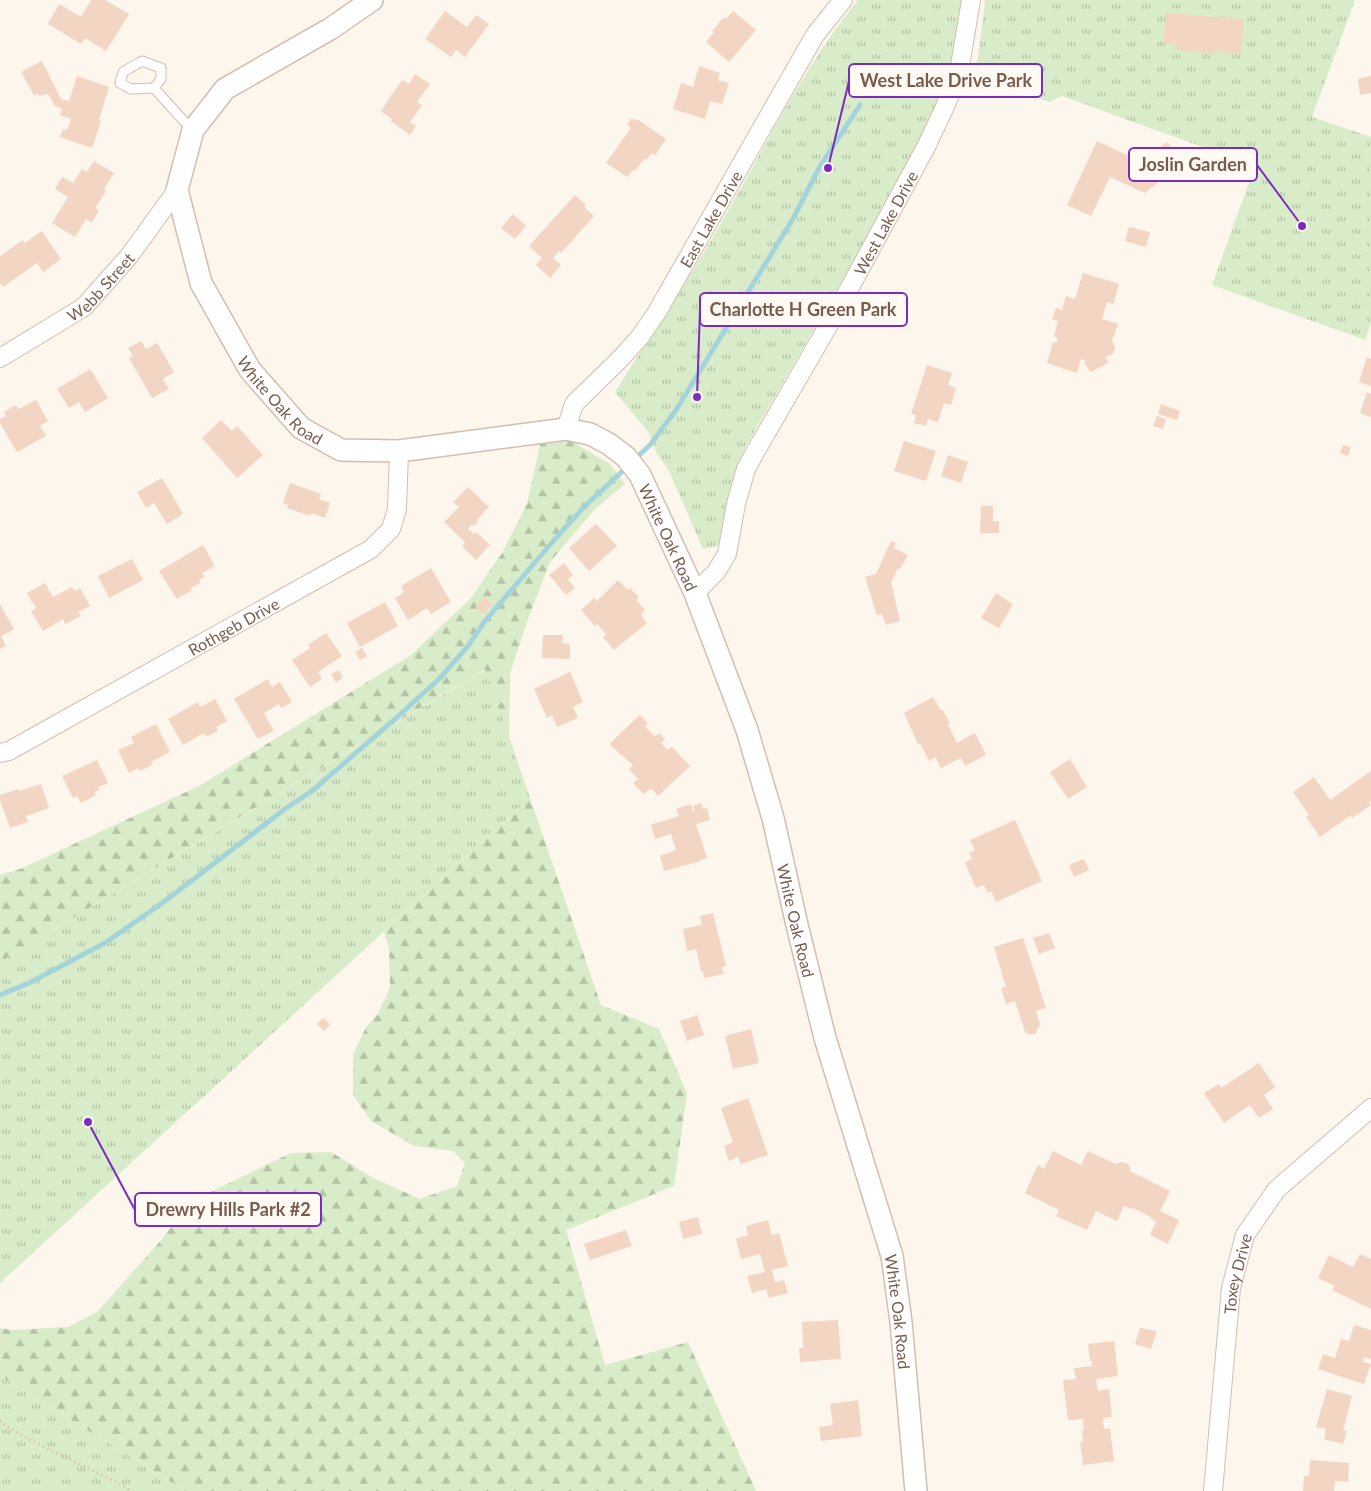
<svg xmlns="http://www.w3.org/2000/svg" width="1371" height="1491" viewBox="0 0 1371 1491" font-family="Lato,sans-serif">
  <style>
    .grass { fill: url(#grass-tufts) }
    .forest { fill: url(#forest-firs) }
    .lines { fill: none; stroke-linecap: round; stroke-linejoin: round }
    .stream { stroke: #a5d3da; stroke-width: 5 }
    .building { fill: #f3d5c3 }
    .service-casing { stroke: #d1beb0; stroke-width: 11 }
    .minor-casing { stroke: #d1beb0; stroke-width: 20 }
    .tertiary-casing { stroke: #d1beb0; stroke-width: 24 }
    .path { stroke: #d9b8a5; stroke-width: 3; stroke-dasharray: 1 4; stroke-linecap: butt }
    .service { stroke: #fff; stroke-width: 9 }
    .minor { stroke: #fff; stroke-width: 18 }
    .tertiary { stroke: #fff; stroke-width: 21 }
    .labels { text-anchor: middle; dominant-baseline: central; stroke-width: 4.5; stroke-linejoin: round; paint-order: stroke }
    .street-label { font-size: 16px; fill: #7a5c4d; stroke: #fffaf3 }
    .leader { fill: none; stroke: #7b2cbf; stroke-width: 2 }
    .callout-dot { fill: #7b2cbf; stroke: #fffaf3; stroke-width: 2 }
    .callout { fill: #fffaf3; stroke: #7b2cbf; stroke-width: 2 }
    .callout-label { font-size: 18px; text-anchor: middle; font-weight: bold; fill: #7a5c4d }
  </style>
  <defs>
    <pattern id="grass-tufts" width="24" height="20" patternUnits="userSpaceOnUse" patternTransform="scale(1.25)"><rect width="24" height="20" fill="#d8ecc9"/><path d="M3 7l-1-3M5 7V3M7 7l1-3M15 17l-1-3M17 17v-4M19 17l1-3" fill="none" stroke="#b4c2a5"/></pattern>
    <pattern id="forest-firs" width="22" height="20" patternUnits="userSpaceOnUse" patternTransform="scale(1.25)"><rect width="22" height="20" fill="#d8ecc9"/><path d="M5 1l3.5 6h-7zM16 11l3.5 6h-7z" fill="#b4c2a5"/></pattern>
  </defs>
  <rect width="100%" height="100%" fill="#fdf6ec"/>
  <path class="grass" d="M858,0h107l-8,48 -8,26 -25,57 -56,105 -122,210 -8,21 -20,79 -15,3 -34,-78 -12,-17 -8,-21 -34,-41c31,-50 65,-99 95,-150 48,-80 89,-170 148,-242z
    M985,0h370l-43,117 59,20v186l-6,17 -153,-55 43,-119 -193,-70 -13,6 -70,-24h-9l8,-20z
    M486,669l44,129 -530,485v-321z
    M0,1376l186,115h-186z"/>
  <path class="forest" d="M541,440l32,2 37,22 15,20 -31,26 -44,52 -22,57 -18,54 -1,64 -24,-68 -485,293v-87l20,-6 179,-83 212,-131 59,-56 32,-46 25,-49z
    M530,798l71,207 58,24 28,64 -13,93 -108,44 39,135 83,-23 68,149h-570l-186,-115v-48l13,2 55,-3 29,-15 60,-67 35,-44 99,-48 40,-1 42,26 47,21 37,-13 8,-23 -12,-12 -39,-5 -43,-25 -18,-26v-40l13,-28 12,-13 12,-27 -1,-39 -5,-16z"/>
  <g class="lines">
    <path class="stream" d="M634,460l16,-15 26,-35 118,-193 25,-49 41,-63
      M0,995l29,-12 76,-40 60,-42 120,-92 27,-18 82,-71 45,-41 29,-33 17,-25 70,-82 30,-33 43,-40"/>
  </g>
  <path class="building" d="M91,0h14l24,14 -23,37 -21,-13 -4,6 -33,-20 11,-20 22,13z
    M445,11l22,16 9,-12 13,9 -24,33 -9,-7 -5,7 -26,-18z
    M733,11l23,19 -27,32 -23,-20 8,-10 -2,-1 12,-14 2,2z
    M1166,13l78,6 -3,35 -25,-3v3l-41,-4v-6l-12,-1z
    M42,61l19,38 8,2 8,-25 32,11 -10,33 2,1 -9,27 -32,-11 3,-8 4,1 4,-11 -11,-4 2,-6 -7,-3 -7,-12 -9,2 -1,-2 -4,1 -13,-23z
    M699,66l21,7 -2,7 11,3 -7,21 -12,-3 -5,18 -32,-10 8,-26 12,4z
    M415,74l15,10 -13,18 5,3 -12,17 6,4 -6,9 -19,-14 1,-2 -11,-8 21,-31 7,4z
    M1371,76v17l-11,2 -2,-16z
    M632,118l4,3 1,-2 29,20 -11,16 -3,-2 -6,7 -2,-1 -9,12 -2,-1 -6,7 -21,-14 25,-35 -4,-3z
    M1097,141l45,21 25,-20 17,20 -39,31 -35,-16 -19,39 -24,-11z
    M94,161l20,12 -10,16 2,2 -11,17 4,2 -7,13 -6,-4 -11,18 -23,-14 16,-26 -13,-8 7,-12 11,6 9,-14 5,3z
    M575,195l11,10 -2,2 10,9 -33,37 -2,-2 -6,7 8,7 -11,13 -14,-13 6,-7 -13,-12z
    M513,214l13,12 -11,13 -14,-11z
    M1129,227l21,5 -4,15 -21,-6z
    M42,231l19,28 -18,13 -6,-9 -34,24 -3,-4v-27l23,-16 2,3z
    M1083,273l36,11 -6,20 -6,-2 -5,17 16,5 -6,17 3,6 -2,7 -7,3 2,6 -17,9 -7,-9 1,-3 -4,-1 -4,14 -30,-10 6,-21 3,1 2,-5 -4,-2 4,-15 -6,-1 4,-12 6,2 4,-14 9,3z
    M141,341l5,8 11,-6 17,29 -11,7 6,10 -17,9 -23,-40 4,-2 -5,-8z
    M1367,357l4,2v27l-12,-4z
    M927,365l25,8 -4,12 8,3 -5,17 -7,-2 -6,19 -10,-3 -2,7 -12,-3 2,-8 -5,-1z
    M90,369l18,29 -23,14 -6,-10 -10,6 -12,-19z
    M1367,392l4,2v23l-11,-4z
    M36,400l12,21 -8,5 6,10 -29,16 -17,-29v-4l6,-3 -2,-4 12,-7 3,4z
    M1161,404l19,7 -3,9 -19,-6z
    M1157,416l9,3 -3,10 -10,-3z
    M221,420l11,11 5,-5 26,29 -26,23 -35,-40z
    M904,441l32,10 -10,30 -32,-10z
    M1343,445l8,2 -3,9 -8,-3z
    M948,455l20,7 -7,21 -20,-7z
    M162,478l21,36 -16,10 -13,-21 -8,5 -9,-16z
    M290,483l31,11 -2,5 11,4 -5,15 -13,-5 -2,3 -23,-8 1,-3 -5,-2z
    M468,487l21,20 -12,13 1,2 -4,4 -2,-2 -4,5 6,5 2,-2 14,13 -14,15 -14,-14 3,-4 -21,-20 15,-15 -6,-5z
    M981,506h12v15h6v12h-19z
    M596,524l21,22 -28,25 -20,-23z
    M891,541l5,2 -2,5 14,7 -8,14 -2,-1 -7,14 9,39 -14,4 -4,-11 -5,1 -12,-38 11,-3z
    M203,545l12,21 -13,7 3,4 -6,3 1,3 -9,5 1,2 -15,9 -18,-28z
    M132,559l11,21 -34,18 -11,-22z
    M564,563l9,12 -5,4 7,9 -9,7 -17,-20z
    M431,568l20,34 -20,12 -4,-6 -19,12 -13,-22 9,-6 -3,-6z
    M618,580l10,10 2,-2 9,9 -3,3 9,10 -4,5 6,8 -33,27 -11,-13 3,-3 -9,-10 -2,2 -14,-16 13,-12 3,3z
    M45,583l8,14 19,-10 2,4 6,-3 10,18 -12,6 3,4 -16,8 -2,-5 -20,12 -12,-20 5,-3 -9,-15z
    M996,593l17,11 -14,24 -18,-10z
    M484,597l8,7 -8,10 -8,-6z
    M385,602l13,24 -38,21 -13,-24z
    M0,604l14,25 -13,7 5,10 -6,3z
    M326,633l16,23 -24,16 4,7 -12,8 -18,-27 18,-12 -2,-3z
    M543,635h20l-1,8 8,1v15l-28,-1z
    M362,648l5,8 -7,4 -5,-8z
    M339,670l4,8 -7,4 -5,-8z
    M570,672l13,30 -10,5 5,11 -21,9 -5,-12 -5,3 -13,-29z
    M268,679l4,8 8,-5 12,20 -11,6 -2,-4 -15,9 10,18 -16,8 -24,-40z
    M933,697l8,14 2,-1 7,14 -2,1 9,18 18,-10 11,22 -21,11 -4,-8 -20,10 -6,-11 -6,4 -9,-18 -2,1 -14,-31z
    M215,699l12,22 -11,6 2,4 -12,6 -2,-4 -21,12 -15,-26 30,-17 2,5z
    M640,715l8,9 -3,2 10,11 4,-4 6,6 -4,4 7,7 4,-3 18,19 -32,30 -7,-8 -7,6 -11,-11 5,-4 -9,-10 4,-4 -24,-21z
    M156,724l14,28 -19,10 1,3 -12,6 -2,-3 -9,5 -11,-23 16,-7 -3,-6z
    M1070,759l17,28 -19,12 -18,-27z
    M97,760l11,23 -10,4 1,3 -5,2 2,3 -15,8 -4,-7 -4,2 -11,-22z
    M1371,771v30l-2,1 2,3 -19,13 -1,-3 -31,22 -14,-20 3,-2 -16,-23 21,-15 16,23z
    M41,784l8,24 -23,8 2,6 -18,6 -10,-28v-5l18,-6 1,2z
    M701,803l2,6 4,-1 3,12 -14,4 11,34 -7,2 1,1 -37,10 -4,-15 16,-6 -5,-16 -16,5 -4,-14 28,-9 -3,-7 15,-5 2,8 2,-1 -2,-5z
    M1015,820l27,61 -46,21 -5,-11 -3,2 -4,-8 -8,3 -11,-25 7,-4 -3,-6 6,-3 -5,-10z
    M1084,859l5,11 -15,7 -5,-12z
    M713,913l13,53 -4,1 2,7 -20,4 -1,-7h-2l-5,-22 -9,2 -4,-22 19,-4 -2,-9z
    M1049,933l6,15 -16,6 -6,-16z
    M1023,938l23,70 -10,3 4,13 -4,9 -6,2 -5,-3 -10,-31 -9,3 -5,-16 5,-1 -12,-40z
    M697,1015l7,20 -17,6 -7,-20z
    M323,1018l7,6 -6,7 -7,-7z
    M751,1029l8,34 -26,6 -8,-33z
    M1259,1063l16,24 -11,8 9,14 -14,9 -9,-13 -26,18 -20,-30 15,-9 2,4z
    M748,1098l20,57 -27,9 -3,-7 -9,4 -5,-15 9,-4 -12,-34z
    M1053,1151l28,14 7,-14 28,13 4,-2 6,1 4,3v5l40,20 -10,20 19,9 -11,24 -18,-9 6,-13 -6,-4 1,-1 -18,-9 -1,1 -8,-3 -7,15 -21,-10 -9,19 -31,-14 3,-6 -34,-17 13,-28 6,4z
    M698,1217l4,17 -19,5 -4,-17z
    M768,1220l4,15 7,-2 9,33 -16,4 3,12 9,-2 4,13 -19,5 -3,-9 -14,4 -5,-17 18,-4 -5,-18 -19,5 -5,-20 12,-4 -2,-9z
    M626,1230l6,16 -42,14 -6,-16z
    M1360,1254l11,5v50l-39,-19 3,-4 -17,-8 11,-23 24,12z
    M838,1320l3,39 -41,3 -1,-14h4l-1,-26z
    M1354,1325l17,5v29l-7,-2 -1,5 8,2 -7,20 -46,-15 5,-15 12,4 6,-19 8,2z
    M1140,1328l17,3 -6,18 -16,-5z
    M1114,1341l4,35 -22,3 2,12 11,-2 3,28 -9,1 1,11 6,-1 4,33 -31,4 -3,-23h3l-1,-12h2l-1,-11 -15,1 -5,-40 13,-1 -2,-11 18,-2v-5h-2l-2,-17z
    M1327,1389l25,7 -9,34 4,1 -4,13 -19,-5 2,-10 -10,-2z
    M858,1400l4,36 -41,5 -2,-14 14,-2 -3,-21z
    M1310,1460l39,3 -1,19 -13,-1 -1,10h-31l1,-15h5z"/>
  <g class="lines">
    <g class="service-casing">
      <path id="service" d="M154,88l7,-9v-11l-19,-7 -19,11 -3,11 11,6 23,-1 38,42"/>
    </g>
    <g class="minor-casing">
      <g id="minor">
        <path id="s1" d="M0,358l84,-51 46,-52 47,-65"/>
        <path id="s2" d="M566,429l8,-25 46,-45 20,-22 17,-25 158,-277 28,-35"/>
        <path id="s3" d="M695,593l21,-21 11,-18 9,-50 10,-35 8,-15 88,-152 84,-155 18,-38 15,-37 12,-72"/>
        <path id="s4" d="M0,753l9,-2 362,-202 20,-20 6,-20 2,-58"/>
        <path id="s5" d="M1213,1491l18,-203 14,-53 32,-46 94,-81"/>
      </g>
    </g>
    <g class="tertiary-casing">
      <g id="tertiary">
        <path id="s6" d="M372,0l-42,29 -105,60 -32,41 -16,60 24,93 49,87 51,58 40,22 58,1 167,-22 24,5 19,10 17,13 14,18 55,118 52,137 26,88 24,107 28,113 67,218 9,66 15,169"/>
      </g>
    </g>
    <path class="path" d="M0,1421c41,29 89,44 131,70"/>
    <use href="#service" class="service"/>
    <use href="#minor" class="minor"/>
    <use href="#tertiary" class="tertiary"/>
  </g>
  <g class="labels">
    <g class="street-label">
      <text stroke="none"><textPath href="#s2" startOffset="258">East Lake Drive</textPath></text>
      <text stroke="none"><textPath href="#s3" startOffset="421">West Lake Drive</textPath></text>
      <text stroke="none"><textPath href="#s1" startOffset="124">Webb Street</textPath></text>
      <text stroke="none"><textPath href="#s6" startOffset="525">White Oak Road</textPath></text>
      <text stroke="none"><textPath href="#s6" startOffset="990">White Oak Road</textPath></text>
      <text stroke="none"><textPath href="#s4" startOffset="266">Rothgeb Drive</textPath></text>
      <text stroke="none"><textPath href="#s6" startOffset="1395">White Oak Road</textPath></text>
      <text stroke="none"><textPath href="#s5" startOffset="219">Toxey Drive</textPath></text>
      <text stroke="none"><textPath href="#s6" startOffset="1800">White Oak Road</textPath></text>
    </g>
  </g>
  <path class="leader" d="M828 168L849 81M1302 226L1257 165M697 397L700 309M88 1122L135 1210"/>
  <g class="callout-dot">
    <circle cx="828" cy="168" r="5"/>
    <circle cx="1302" cy="226" r="5"/>
    <circle cx="697" cy="397" r="5"/>
    <circle cx="88" cy="1122" r="5"/>
  </g>
  <g class="callout">
    <rect x="849" y="64" width="193" height="33" rx="5"/>
    <rect x="1129" y="148" width="128" height="33" rx="5"/>
    <rect x="700" y="293" width="207" height="33" rx="5"/>
    <rect x="135" y="1193" width="186" height="33" rx="5"/>
  </g>
  <g class="callout-label">
    <text x="946" y="87">West Lake Drive Park</text>
    <text x="1193" y="171">Joslin Garden</text>
    <text x="803" y="316">Charlotte H Green Park</text>
    <text x="228" y="1216">Drewry Hills Park #2</text>
  </g>
</svg>
